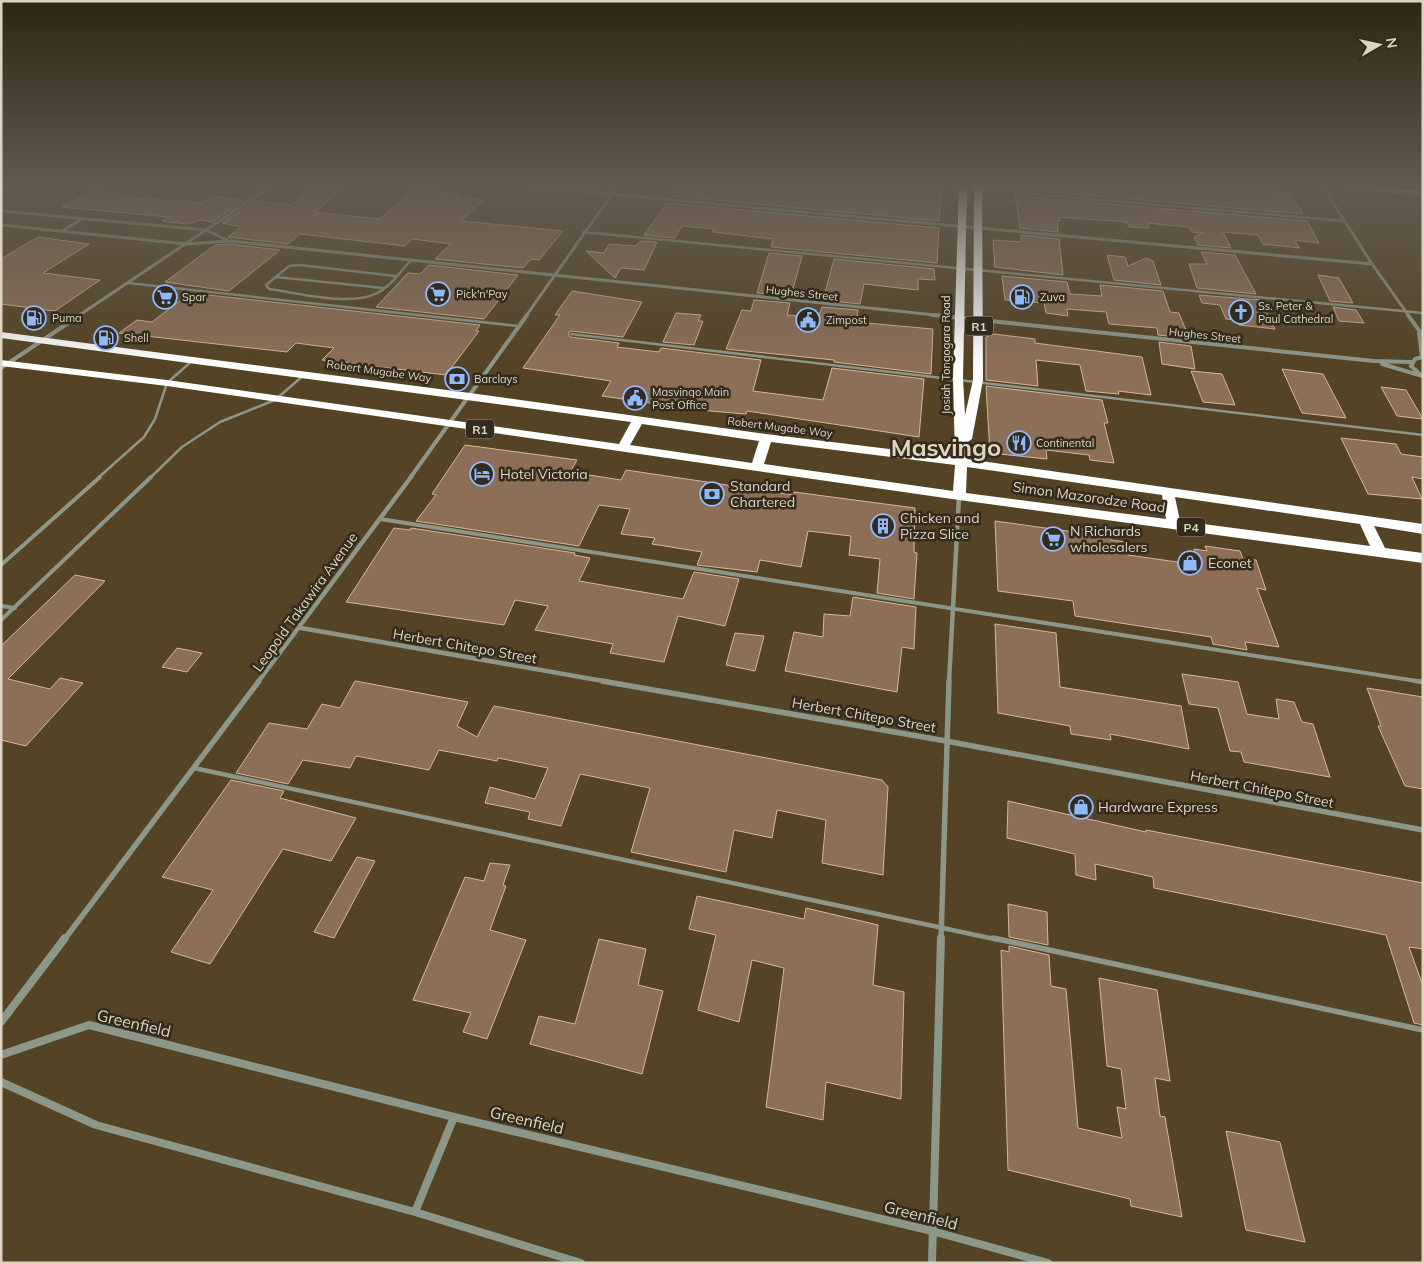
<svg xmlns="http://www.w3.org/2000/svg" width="1424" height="1264" viewBox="0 0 1424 1264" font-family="Mulish,sans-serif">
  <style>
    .building { fill: #8d6f57; stroke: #d7b69c }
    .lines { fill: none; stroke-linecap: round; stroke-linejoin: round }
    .lane-far3 { stroke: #8c978a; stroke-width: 2.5 }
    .lane-far2 { stroke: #8c978a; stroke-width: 4 }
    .lane-far1 { stroke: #8c978a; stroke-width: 4.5 }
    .lane { stroke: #8c978a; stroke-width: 5.5 }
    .street-far4 { stroke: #8c978a; stroke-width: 3 }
    .street-far3 { stroke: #8c978a; stroke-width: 4 }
    .street-far2 { stroke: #8c978a; stroke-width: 4.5 }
    .street-far1 { stroke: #8c978a; stroke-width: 5.5 }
    .street { stroke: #8c978a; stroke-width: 8 }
    .secondary { fill: #b3c5b0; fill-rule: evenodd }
    .highway { fill: #fefefe; fill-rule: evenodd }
    .labels { text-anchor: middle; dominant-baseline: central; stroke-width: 5; stroke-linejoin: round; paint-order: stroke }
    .far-street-label { font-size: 11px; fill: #ded4c3; stroke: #332b1d }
    .far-poi-label { font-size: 11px; fill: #ded4c3; stroke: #332b1d; text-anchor: start }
    .shield { fill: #332b1d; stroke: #aba191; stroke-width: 1 }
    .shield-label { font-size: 12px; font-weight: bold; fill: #ded4c3 }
    .poi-label { font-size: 14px; fill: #ded4c3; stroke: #332b1d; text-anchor: start }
    .street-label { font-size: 14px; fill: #ded4c3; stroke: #332b1d }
    .near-street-label { font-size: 16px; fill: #ded4c3; stroke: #332b1d }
    .town-label { font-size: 24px; font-weight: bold; fill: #ded4c3; stroke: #332b1d }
  </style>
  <rect width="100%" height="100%" fill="#544324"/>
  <path class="building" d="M315,187h31l-32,25 66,7 34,-30 45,5 -3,3 27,3 -22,21 102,10 -24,29 -8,-1 -8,9 -88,-9 16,-15 -39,-5 -7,7 -105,-12 -12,10 -60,-7 13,-10 -19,-4 33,-22 37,4z
    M679,187h248l15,1 -3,33 -267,-25z
    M1015,187h190l86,6 12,21 -288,-25z
    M93,191l34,4 -1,2 76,6 10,-6 32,3 -32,22 -12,-2 -13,4 -25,-3 7,-4 -107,-10z
    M1015,196l292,25 12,22 -24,-3 4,8 -36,-4 -5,-9 -35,-3 8,16 -33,-3 -4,-8 9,-4 -11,-1 -3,-5 -42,-4 2,5 -20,-1 -2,-5 -68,-5 1,4h-3l1,11 -38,-4z
    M667,203l272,25 -2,35 -166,-16 2,-8 -60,-7 1,-3 -32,-3 -7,12 -31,-3z
    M1021,235l38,4 4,36 -68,-8 -2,-27 28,2z
    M38,237l51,7 -46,29 57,7 -45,31 -54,-7v-45z
    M640,241l17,1 -13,28 -23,-2 -6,10 -29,-27 18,2 5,-9 27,2z
    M229,244l51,6 -51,41 -64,-9 50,-37z
    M1201,252l34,3 21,39 -59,-6 -8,-24h18z
    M769,253l33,3 -11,40 -34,-3z
    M1107,255l18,2 3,9 18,-8 7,3 8,24 -47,-5z
    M834,259l100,10 1,11 -17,-1v11l-54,-6 -4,20 -37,-4z
    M429,265l89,10 -34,44 -108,-12 32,-34 12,1z
    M1318,275l21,3 14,25 -23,-2z
    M1002,276l65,6 3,12 32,2 -2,-11 63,6 7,21 9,1 10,25 -31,-3 -1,-7 -48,-4 -3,-12 -39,-3 1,7 -22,-3 -2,-10 -39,-3z
    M572,291l70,11 -19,35 -52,-6 -3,2 2,4 49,6 -2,4 42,5 2,-4 100,12 -8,31 70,9 9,-32 92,11 -5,58 -172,-26 -1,3 -47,-4 -97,-14 9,-15 -88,-13 37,-53h-5z
    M190,293l290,32 -4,6h3l-33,44 -124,-15 12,-12 -38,-5 -9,9 -168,-19 18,-13 15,2z
    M1199,295l61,5 15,29 -36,-4 -2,-5 -11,-1 -6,-14 -18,-2z
    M754,300l36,3 -3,12 31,3 4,-11 36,3 -2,12 77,7 -2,45 -97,-12v-2l-108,-11 16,-39 9,1z
    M1333,307l23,3 8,13 -25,-2z
    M676,313l25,2 -3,6h5l-9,24 -31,-3z
    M994,334l41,5v4l107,14 9,38 -33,-4 1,3 -33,-3 -6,-26 -44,-5 2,26 -52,-6v-43z
    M1159,342l32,4 4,23 -33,-5z
    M1282,369l41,5 23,44 -44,-5z
    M1191,371l31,3 13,31 -32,-3z
    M986,386l116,14 6,23h-4l10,40 -24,-3 -1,-5 -43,-5 1,9 -57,-6z
    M1381,387l25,3 17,29 -26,-3z
    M1341,438l55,6 5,10 22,3v22l-11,-2 10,22 -54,-5z
    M465,445l112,15 -7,12 51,8 5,-10 168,25v-3l121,16 -1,44 3,1 -3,46 -37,-6 3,-34 -31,-4 2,-19 -43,-5 -7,36 -41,-7 -3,12 -60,-7 5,-13 -50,-8 3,-6 -34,-4 9,-25 -31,-4 -20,41 -163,-25 20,-26 -4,-1z
    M995,521l79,11 2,-4 33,5 2,7 15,2 2,13 70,10 -4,-16 13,2 -2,-5 35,5 3,8 13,1 10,30 -9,-2 22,59 -34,-5 2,8 -34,-6 -2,-7 -136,-21 -2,-15 -75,-10z
    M394,528l16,2 1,-2 164,25 -1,2 16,3 -11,23 104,18 11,-27 45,7 -14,47 -47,-10 -14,46 -54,-9 3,-9 -78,-14 13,-24 -33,-6 -11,25 -158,-23z
    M75,575l30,6 -97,98 42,10 10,-11 23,5 -57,63 -25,-6v-94z
    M853,597l63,10 -2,42 -12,-2 -5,45 -112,-21 9,-39 29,5 1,-23 26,2z
    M995,624l61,9 4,54 121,19 8,43 -79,-15 1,6 -40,-6 -1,-8 -72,-13z
    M735,633l29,3 -9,35 -29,-6z
    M177,648l25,5 -15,19 -25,-5z
    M1182,674l56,8 9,32 32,5 -3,-20 18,3 8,20 11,2 17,53 -86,-15 -3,-10 -11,-1 -12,-43 -29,-4z
    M355,681l113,21 -11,24 20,11 17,-31 388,74 6,7 -5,88 -61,-12 4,-43 -49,-10 -5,28 -38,-8 -8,42 -95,-20 19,-64 -70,-14 -19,52 -33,-7 2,-7 -45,-9 5,-16 45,12 13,-31 -50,-10 -1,3 -58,-11 -10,20 -73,-14 -6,12 -47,-8 -15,24 -52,-11 33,-50 38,6 15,-25 18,4z
    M1367,688l56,9v92l-18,-3 -27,-60h3z
    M231,780l53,11 -4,7 76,20 -25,43 -48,-12 -73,115 -39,-12 42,-62 -51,-13z
    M1008,801l138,31v-2l277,53v66l-14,-2 14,39v39l-9,-2 -28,-88 -232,-47 -1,-11 -58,-13 1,16 -20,-5 -1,-21 -68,-16z
    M357,857l18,4 -41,77 -20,-6z
    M490,863l20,2 -7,20 3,1 -16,44 36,10 -39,99 -24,-7 8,-19 -58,-13 52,-123 19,4z
    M697,896l107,23 2,-11 72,17 -5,60 31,7 -3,107 -75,-17 -3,38 -57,-13 18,-139 -32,-8 -13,62 -41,-12 18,-75 -27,-6z
    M1008,904l39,8 1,33 -39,-8z
    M599,939l47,10 -8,36 25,6 -21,83 -112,-30 9,-28 36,8z
    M1009,946l40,9 2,31 15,3 12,139 44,10 -5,-31 9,2 -5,-40 -14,-3 -8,-88 58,12 13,91 -15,-3 5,38 5,1 17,100 -51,-11 -1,-7 -122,-29 -7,-220 8,2z
    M1226,1131l54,11 25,100 -59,-12z"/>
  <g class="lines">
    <path class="lane-far3" d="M952,187l392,34
      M583,232l840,81
      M395,276l-95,-11 -11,1 -23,19 3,4c30,4 81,18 108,4 14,-7 24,-22 34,-33
      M276,277l107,11
      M128,283l390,43
      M571,334l852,101
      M98,478l46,-41 11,-18 12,-36 26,-23
      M150,478l32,-31 38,-25 55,-22 29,-25"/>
    <path class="lane-far2" d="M380,519l1043,163
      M1,565l99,-88
      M1,606l14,2
      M1,620l150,-143"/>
    <path class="lane-far1" d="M1415,681l8,1
      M194,768l805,172"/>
    <path class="lane" d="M993,938l430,92"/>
    <path class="street-far4" d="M531,187l841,77
      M1323,187l49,77 37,52
      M1,211l205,19 23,11
      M1,225l185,19 43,-3 716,75
      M62,231l20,-12
      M78,316l192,-129
      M526,316l91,-129"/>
    <path class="street-far3" d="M933,315l441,46 37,1
      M1408,315l15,21
      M1419,333l3,24
      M1423,357l-8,2 -4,7 12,11
      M1382,364l37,11
      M1,368l79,-53
      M410,478l117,-163"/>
    <path class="street-far2" d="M301,628l308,54
      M258,682l153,-205
      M949,682l10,-186"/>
    <path class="street-far1" d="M602,681l344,60 477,89
      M64,940l195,-259
      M941,940l8,-259"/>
    <path class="street" d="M1,1022l64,-84
      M1,1055l88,-30 365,92 478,114 116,32
      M1,1082l95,43 319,87 166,51
      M415,1212l39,-95
      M932,1263l9,-325"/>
    <path class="secondary" d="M1342,187h24l57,4v4l-78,-6z"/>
    <path class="highway" d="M959,187h8l-4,191 2,37 8,-35 1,-193h8l1,193 -11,59 -6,4 1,16 456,65v10l-49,-8 11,22 38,5v10l-464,-63 -792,-114 -166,-20v-6l166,20 452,64 12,-22 -630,-84v-6l469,61 296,41 189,23 -2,-79zM642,424l117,17 -7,22 -122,-18zM771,442l184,23 -2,26 -189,-27zM967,467l195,28 4,24 -200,-26zM1175,497l185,27 10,22 -190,-25z"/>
  </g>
  <linearGradient id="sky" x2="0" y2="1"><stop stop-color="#2e2514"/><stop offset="0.51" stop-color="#615b50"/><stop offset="1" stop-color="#615b50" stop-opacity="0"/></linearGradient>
  <rect width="1424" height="364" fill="url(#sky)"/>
  <defs>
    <g id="supermarket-ring" transform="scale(1.25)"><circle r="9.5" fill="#332b1d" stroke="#90b8fd" stroke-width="1.5"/><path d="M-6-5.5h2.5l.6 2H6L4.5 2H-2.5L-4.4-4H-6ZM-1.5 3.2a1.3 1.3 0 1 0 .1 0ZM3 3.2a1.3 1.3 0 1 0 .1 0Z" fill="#90b8fd"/></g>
    <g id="fuel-ring" transform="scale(1.25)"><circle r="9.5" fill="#332b1d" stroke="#90b8fd" stroke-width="1.5"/><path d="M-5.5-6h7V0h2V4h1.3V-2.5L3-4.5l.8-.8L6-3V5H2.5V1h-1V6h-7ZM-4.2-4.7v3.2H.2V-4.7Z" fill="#90b8fd"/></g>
    <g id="church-ring" transform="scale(1.25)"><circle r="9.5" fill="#332b1d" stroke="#90b8fd" stroke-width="1.5"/><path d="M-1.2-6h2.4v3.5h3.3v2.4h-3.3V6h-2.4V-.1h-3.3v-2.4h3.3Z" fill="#90b8fd"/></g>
    <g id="civic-ring" transform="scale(1.25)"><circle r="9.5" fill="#332b1d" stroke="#90b8fd" stroke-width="1.5"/><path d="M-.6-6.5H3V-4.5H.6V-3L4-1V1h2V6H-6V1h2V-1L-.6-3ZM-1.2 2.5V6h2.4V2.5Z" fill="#90b8fd"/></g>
    <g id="bank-ring" transform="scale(1.25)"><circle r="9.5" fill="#332b1d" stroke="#90b8fd" stroke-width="1.5"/><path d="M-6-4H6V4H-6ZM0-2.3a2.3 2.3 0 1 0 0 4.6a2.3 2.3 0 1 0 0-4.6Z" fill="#90b8fd"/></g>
    <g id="restaurant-ring" transform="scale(1.25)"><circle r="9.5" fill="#332b1d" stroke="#90b8fd" stroke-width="1.5"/><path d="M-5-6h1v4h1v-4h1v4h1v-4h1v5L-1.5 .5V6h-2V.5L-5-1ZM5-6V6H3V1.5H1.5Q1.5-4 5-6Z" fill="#90b8fd"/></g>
    <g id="hotel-ring" transform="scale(1.25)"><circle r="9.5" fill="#332b1d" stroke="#90b8fd" stroke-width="1.5"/><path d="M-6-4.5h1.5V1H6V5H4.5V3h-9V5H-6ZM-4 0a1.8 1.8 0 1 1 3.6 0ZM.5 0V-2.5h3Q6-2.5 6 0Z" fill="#90b8fd"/></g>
    <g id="building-ring" transform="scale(1.25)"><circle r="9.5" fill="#332b1d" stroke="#90b8fd" stroke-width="1.5"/><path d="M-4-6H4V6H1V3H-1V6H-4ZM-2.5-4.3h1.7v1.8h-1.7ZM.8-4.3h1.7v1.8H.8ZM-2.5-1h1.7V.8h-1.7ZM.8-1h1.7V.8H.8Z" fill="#90b8fd"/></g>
    <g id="shop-ring" transform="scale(1.25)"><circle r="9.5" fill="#332b1d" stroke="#90b8fd" stroke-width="1.5"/><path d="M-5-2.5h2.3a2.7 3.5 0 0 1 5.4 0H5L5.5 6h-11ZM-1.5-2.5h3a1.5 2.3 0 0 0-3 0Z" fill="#90b8fd"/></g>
  </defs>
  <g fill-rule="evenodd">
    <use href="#supermarket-ring" x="438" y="294"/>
    <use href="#supermarket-ring" x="165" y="297"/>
    <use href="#fuel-ring" x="1022" y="297"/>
    <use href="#church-ring" x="1241" y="312"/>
    <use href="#fuel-ring" x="34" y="318"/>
    <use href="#civic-ring" x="808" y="320"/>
    <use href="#fuel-ring" x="106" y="338"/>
    <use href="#bank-ring" x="457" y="379"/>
    <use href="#civic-ring" x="635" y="398"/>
    <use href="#restaurant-ring" x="1019" y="443"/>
    <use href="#hotel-ring" x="482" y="474"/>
    <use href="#bank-ring" x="712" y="494"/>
    <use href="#building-ring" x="883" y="526"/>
    <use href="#supermarket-ring" x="1053" y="539"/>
    <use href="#shop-ring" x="1190" y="563"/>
    <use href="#shop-ring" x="1081" y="807"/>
  </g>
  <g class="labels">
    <g class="far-street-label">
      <text transform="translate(802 293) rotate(6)">Hughes Street</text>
      <text transform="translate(1205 335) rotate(6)">Hughes Street</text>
      <text transform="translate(946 355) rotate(-90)">Josiah Tongogara Road</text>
      <text transform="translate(379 371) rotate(8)">Robert Mugabe Way</text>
      <text transform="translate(780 427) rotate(7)">Robert Mugabe Way</text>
    </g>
    <g class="far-poi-label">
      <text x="456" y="294">Pick'n'Pay</text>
      <text x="182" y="297">Spar</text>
      <text x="1040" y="297">Zuva</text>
      <text x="1258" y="306">Ss. Peter &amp;<tspan x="1258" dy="13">Paul Cathedral</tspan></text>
      <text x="52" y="318">Puma</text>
      <text x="826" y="320">Zimpost</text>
      <text x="124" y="338">Shell</text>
      <text x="474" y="379">Barclays</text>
      <text x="652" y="392">Masvingo Main<tspan x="652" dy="13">Post Office</tspan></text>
      <text x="1036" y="443">Continental</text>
    </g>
    <g class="shield">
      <rect x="965" y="316.5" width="28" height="19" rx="4"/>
      <rect x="466" y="419.5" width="28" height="19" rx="4"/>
      <rect x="1177" y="517.5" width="28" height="19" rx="4"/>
    </g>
    <g class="shield-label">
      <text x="979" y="326">R1</text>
      <text x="480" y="429">R1</text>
      <text x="1191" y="527">P4</text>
    </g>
    <g class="poi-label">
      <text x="500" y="474">Hotel Victoria</text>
      <text x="730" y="486">Standard<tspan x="730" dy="16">Chartered</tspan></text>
      <text x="900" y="518">Chicken and<tspan x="900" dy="16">Pizza Slice</tspan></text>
      <text x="1070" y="531">N Richards<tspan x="1070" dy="16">wholesalers</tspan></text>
      <text x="1208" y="563">Econet</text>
      <text x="1098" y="807">Hardware Express</text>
    </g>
    <g class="street-label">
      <text transform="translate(1089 497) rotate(8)">Simon Mazorodze Road</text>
      <text transform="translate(305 602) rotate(-54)">Leopold Takawira Avenue</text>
      <text transform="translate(465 646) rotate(10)">Herbert Chitepo Street</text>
      <text transform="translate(864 715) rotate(10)">Herbert Chitepo Street</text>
      <text transform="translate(1262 789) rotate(11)">Herbert Chitepo Street</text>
    </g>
    <g class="near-street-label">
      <text transform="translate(134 1023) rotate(13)">Greenfield</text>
      <text transform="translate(527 1120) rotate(13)">Greenfield</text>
      <text transform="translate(921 1215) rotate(14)">Greenfield</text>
    </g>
    <g class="town-label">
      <text x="946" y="447">Masvingo</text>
    </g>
  </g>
  <rect width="1424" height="1264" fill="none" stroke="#ded4c3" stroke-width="5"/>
  <g transform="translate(1379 45) rotate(81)" stroke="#332b1d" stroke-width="4" paint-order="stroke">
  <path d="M0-4L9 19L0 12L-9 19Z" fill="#ded4c3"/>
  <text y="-8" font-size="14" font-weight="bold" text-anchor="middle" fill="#ded4c3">N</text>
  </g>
</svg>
